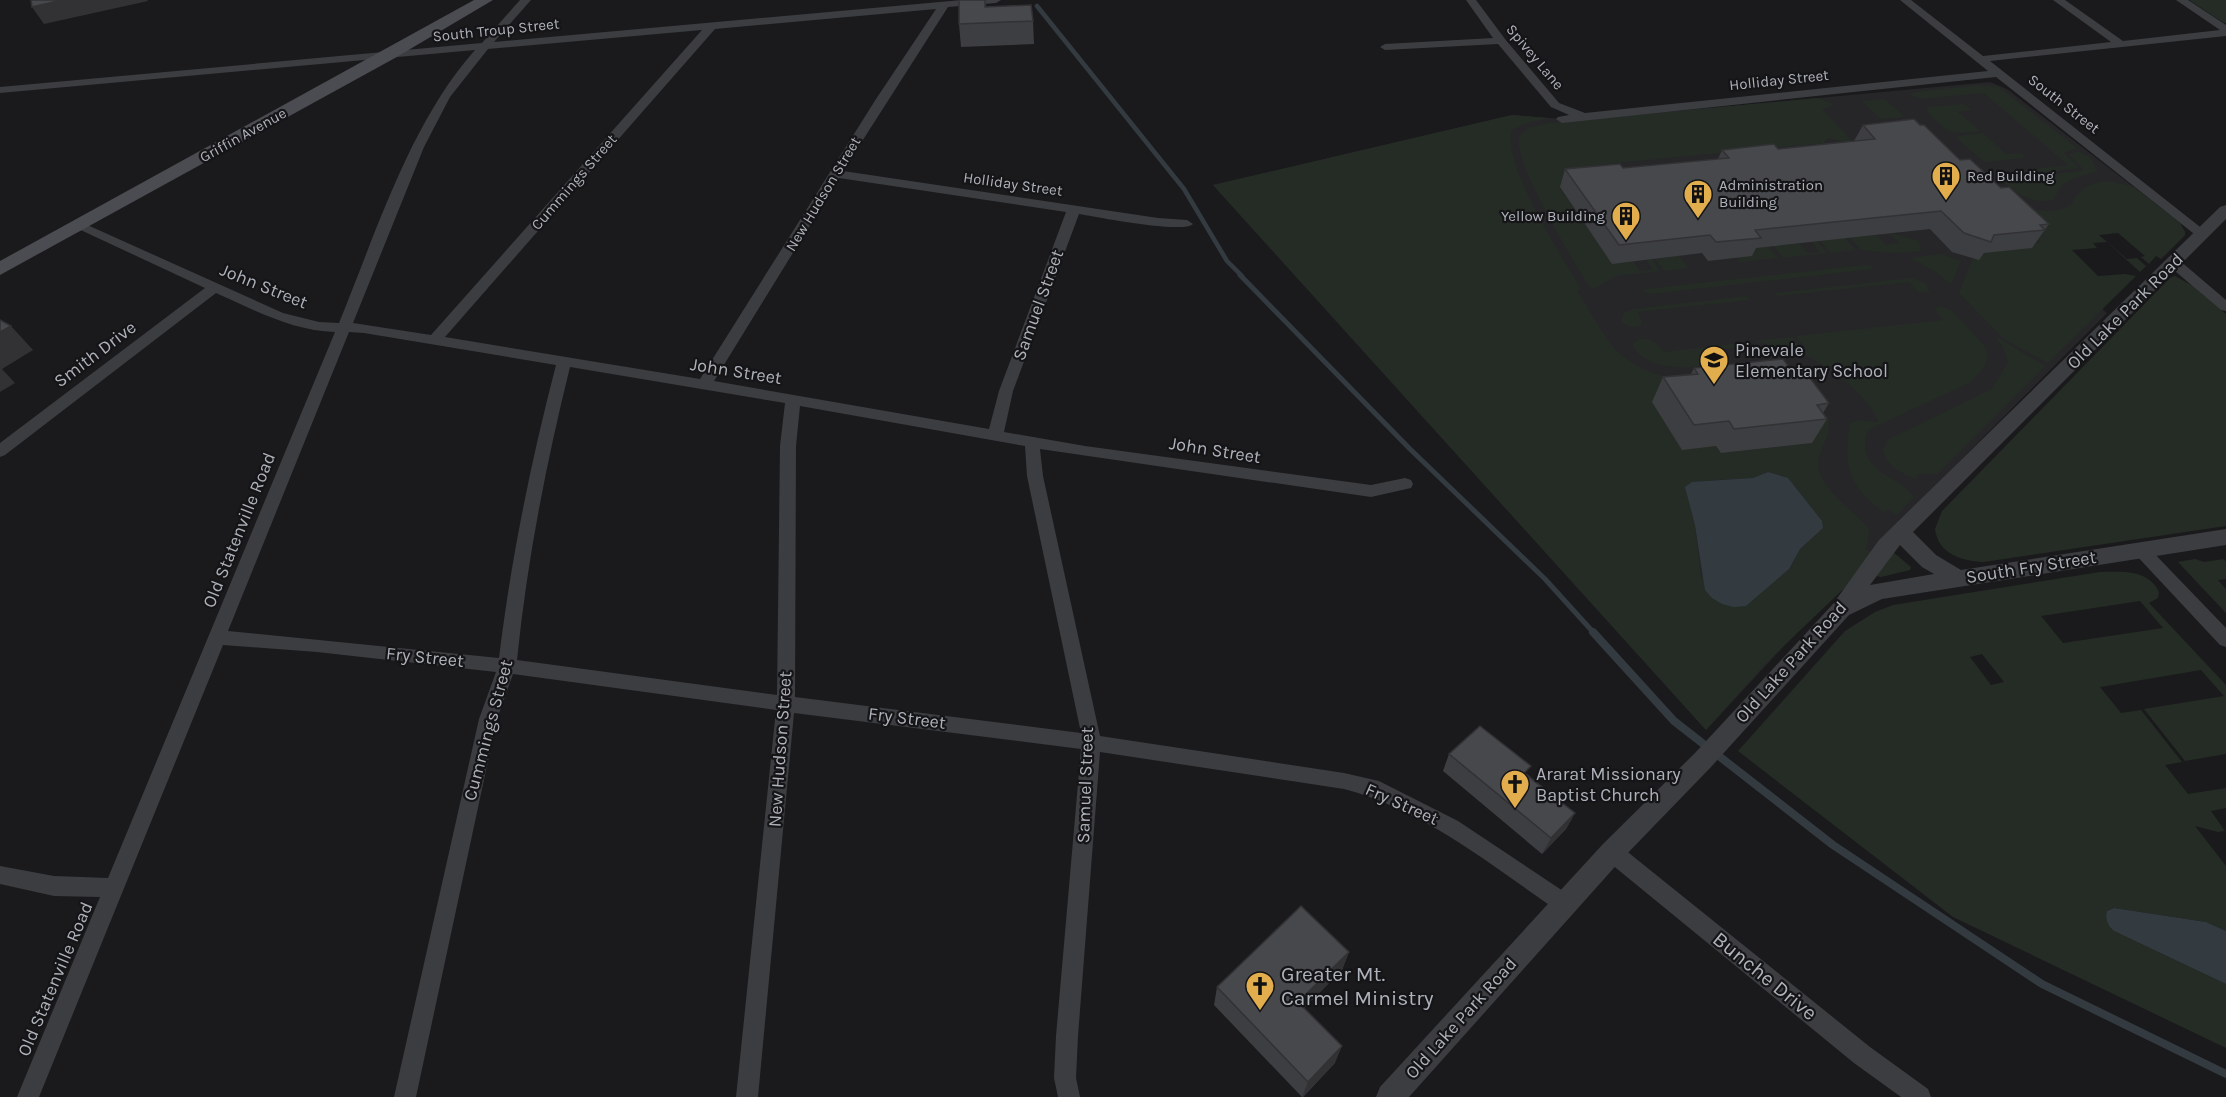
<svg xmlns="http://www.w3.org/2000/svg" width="2226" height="1097" viewBox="0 0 2226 1097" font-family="Karla,sans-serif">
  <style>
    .built { fill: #262629 }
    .green { fill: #252c25; fill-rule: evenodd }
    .water { fill: #333b41 }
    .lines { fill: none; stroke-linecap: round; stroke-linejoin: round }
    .stream-far2 { stroke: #333b41; stroke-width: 4.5 }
    .stream-far1 { stroke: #333b41; stroke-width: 5 }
    .stream { stroke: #333b41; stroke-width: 8 }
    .minor { fill: #3c3d41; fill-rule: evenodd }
    .tertiary { fill: #3c3d41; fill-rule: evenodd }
    .secondary { fill: #4a4c51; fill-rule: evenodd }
    .wall { fill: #3d3e41 }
    .shaded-wall { fill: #323235 }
    .building { fill: #47484c; stroke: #323235; stroke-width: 1.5 }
    .labels { text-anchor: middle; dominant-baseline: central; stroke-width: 4.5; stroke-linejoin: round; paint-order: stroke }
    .far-street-label { font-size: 15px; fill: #aeb2ba; stroke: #151517 }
    .far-poi-label { font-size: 15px; fill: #aeb2ba; stroke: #151517; text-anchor: start }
    .street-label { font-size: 18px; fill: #aeb2ba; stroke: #151517 }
    .poi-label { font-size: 18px; fill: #aeb2ba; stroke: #151517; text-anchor: start }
    .near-poi-label { font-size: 21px; fill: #aeb2ba; stroke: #151517; text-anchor: start }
    .near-street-label { font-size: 21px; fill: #aeb2ba; stroke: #151517 }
  </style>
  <rect width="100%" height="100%" fill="#1a1a1c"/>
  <path class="built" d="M1990,82l17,7 173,134 5,9v3l-24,24 -66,-51 -58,48 70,57 -206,207 -195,210 -493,-545 299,-70 50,4 7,2z"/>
  <path class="green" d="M2189,0h37v23h-2z
    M1979,85l20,2 78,61 -13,5 15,15 -75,9 -6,-2 3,-2 67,-8 -84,-72 -63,6 -11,-4 5,-3z
    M1818,98l15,6 -2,3 -9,2 37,39 -29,-10 -5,2 -1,3 -239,23 12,18 -37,4 52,75 21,-2 7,10 13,-1 -7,-10 6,-1 8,12 -43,5 -23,13 -6,-4c-13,-22 -79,-128 -68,-149 5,-9 20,-11 29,-13z
    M1884,99l21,18 -24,2 -20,-18z
    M1963,104l9,6 -14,2 22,19c-29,4 -34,2 -54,-21l2,-3z
    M1512,115l37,3 -22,5 -15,7c-11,32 51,129 69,159l-4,2c31,48 37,75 98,88l-22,23 29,47 34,-3 5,7 90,-10 -4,-25 21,-2c4,15 -4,26 -9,41 -8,27 35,53 50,72l-3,21 7,2 -16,24 -90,86 -61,68 -493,-545zM1768,472l20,6 34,43 1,7 -23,21 -11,20 -43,37 -45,-29 -6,-52 -8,-31 25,-14 41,-2z
    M1983,133l23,21 15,-1 5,5 -42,4 -27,-23 1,-3z
    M2077,152c7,0 19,8 18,16l4,3 -25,7 -10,5 -11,17c-21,4 -35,-5 -49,-18l2,-3 75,-8 2,-2 -15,-15z
    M2109,181l25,6 46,36 5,9v3l-24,24 -5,-3 -7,8 -8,-7 4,-1 -27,-23 -19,2 28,24 10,-1 9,8 -6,6 -33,-30 -14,1 4,5 -25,2 26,26 27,-2 11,2 -88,87 -44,-24 -45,-46 14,-35 9,-4 59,-12 -49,-47c24,9 54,25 79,10 9,-18 19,-22 38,-24z
    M1737,215l41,43 -37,4 -4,-4z
    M1842,221l15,16 20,-2 9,10 13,-2 -9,-10 29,8 2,10 -24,2 -36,-3 -22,-25z
    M1834,226l22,24 -25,3 -11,-12z
    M1817,241l10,12 -44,5 -11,-14 27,-1 9,10 12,-1 -8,-10z
    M1675,250l13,18 -24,3 -9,-12 13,-2z
    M1941,254l20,7 -10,23 -15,-12 -26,-14z
    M1865,265l6,1 2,3 -223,25 -7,-2 3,-3z
    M2175,276l18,10 33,28v212l-242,36c-22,-1 -46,-8 -49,-33l7,-18 228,-233z
    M1911,278l15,5 4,10 -12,-1 -9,-10 -131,14 -3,-3z
    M1747,296l3,4 -112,12 4,12c-7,5 -16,3 -21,-3l3,-8 9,-4z
    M1939,306l12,4 33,35 4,10 -3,11 -14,16 -99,46 -5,4c-12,41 32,42 47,65l-17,18 -10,-6 -3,3c-35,-26 -41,-46 -34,-89l9,-3 20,2c-16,-31 -42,-51 -73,-66l-1,-8 -9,-12 147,-16 -8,-11z
    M1995,336l50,30 -108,108h-20v5c-15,-5 -30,-12 -34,-29l6,-11 103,-50 16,-27 -4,-13z
    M1792,337l9,11v6l-48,-13z
    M1639,339c14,-1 17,3 25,13l85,-10 4,5 -50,3 7,10 -2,4c-21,6 -66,6 -75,-20z
    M1893,552l18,15 -1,3 -29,7 -5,-1z
    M2195,559l9,3 20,-3 2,3v17l-8,1 8,9v24l-48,-51z
    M2100,572c22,0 48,-3 59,20l-1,6 -9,5 77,82v69l-41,7 -41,-52 80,-13 -23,-26 -101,17 21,26 20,-3 41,52 -17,3 23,29 38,-6v20l-15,3 14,20 -7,1 -23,-6 31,40v65l-20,-9 -92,-14 -7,3 7,20 112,53v64l-273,-131 -215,-166 107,-120 30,-19 18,-7zM2140,601l23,27 -100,15 -22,-27zM1982,654l22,28 -13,3 -21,-28z"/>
  <path class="water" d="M1768,472l20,6 34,43 1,7 -23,21 -11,20 -43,37 -12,1 -12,-3 -10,-6 -7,-8 -10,-65 -10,-38 7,-5 61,-4z
    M2114,908l92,14 20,9v53l-112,-53c-6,-6 -9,-11 -7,-20z"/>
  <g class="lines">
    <path class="stream-far2" d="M1037,6l147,183 43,72 15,15"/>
    <path class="stream-far1" d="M1240,275l170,174 135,130 49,54"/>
    <path class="stream" d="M1593,632l81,89 159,124 209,139 184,90"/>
    <path class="minor" d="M520,0h11l-37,42 468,-42h39l-5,3 -48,4 -105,164 315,47 29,2 6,4c-10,10 -96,-7 -114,-10l-66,177 -9,41 81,14 286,39 34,-7 6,2 2,4 -2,4 -40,9 -331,-48 3,27 57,260 244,37 35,8 79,40 114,76 3,7 -3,7 -7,3 -7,-3c-67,-46 -134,-101 -214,-122l-244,-37 -22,284 -2,42 4,19h-22l-4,-19 2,-42 25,-287 -287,-36 -36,384h-22l40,-387 -263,-36 -16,45 -81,378h-22l85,-378 17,-47 -179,-20 -94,-7 -184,452h-22l83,-200 -46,-1 -54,-12v-18l54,10 54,2 227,-546c-42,-1 -81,-22 -119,-39l-211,162 -5,2v-14l205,-155 -133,-62 6,-4 5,1 200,90 36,9 20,1c37,-90 71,-200 136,-273l-475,43v-6l482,-44zM936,9l-60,90 -176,280 -255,-42 270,-308zM702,30l-271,305 -78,-12 71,-176 26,-50 38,-48zM839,178l227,34 -67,179 -10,38 -275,-48zM349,332l15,1 192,32c-25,96 -45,194 -57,293l-271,-27zM570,367l215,36 -5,43 -3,249 -260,-35c10,-99 29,-196 53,-293zM800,406l225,40 2,30 54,257 -286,-36 1,-251z
      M1466,0h10l29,39 54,64 26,10 403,-42 -88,-71h11l72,56 128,-14 -58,-42h12l58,41 97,-11 -44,-30h12l38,25v11l-236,25 219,173 -6,4 -5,-1 -202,-160 -434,46 -6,-4 2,-2 11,-2 -18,-8 -53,-63 -113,6 -5,-3 5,-3 108,-6z
      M2174,259l5,1 47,40v11l-5,-1 -52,-44 -2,-3z
      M2141,544l6,2 79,82v19l-6,-2 -85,-91 -2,-4 2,-4z
      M1612,843l7,2 251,202 58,42 3,8h-30l-47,-34 -249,-204 -3,-7 3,-7z"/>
    <path class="tertiary" d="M2226,205v14l-313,313 23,23 25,15 265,-41v16l-344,54 -33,16 -138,152 -90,93 -212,237h-33l4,-10 223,-243 92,-91 138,-149 46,-64 341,-333zM1900,545l22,22 12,7 -64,11z"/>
    <path class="secondary" d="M474,0h19l-98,58 -395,217v-14z"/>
  </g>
  <path class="wall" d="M986,0v7l47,14 1,23 -73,3 -2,-23z
    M1863,125l97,35 41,28 48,36 -17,24 -48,5 -5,7 -27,-8 -22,-23 -174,19 -4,8 -44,5 -6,-8 -90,11 -52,-77 5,-18 58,-1 95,-9 4,-9 56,-1 76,-8z
    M1694,368l98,3 37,32 -6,10 4,6 -15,24 -91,10 -5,-7 -34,4 -30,-48 11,-25 28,-3z
    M1449,754l78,20 48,39 -9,16 -24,25 -99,-83z
    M1349,952l-7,18 -38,38 31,55 -32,34h-1l-88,-92 3,-18z"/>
  <path class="shaded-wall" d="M62,0h85l1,1 -104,23 -12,-17z
    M11,326l22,24 -31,19 13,14 -15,9v-60z
    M1575,813l-9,16 -24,25 9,-16z
    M1349,952l-7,18 -49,49 5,-17z
    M1342,1046l-7,17 -33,34 6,-15z"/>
  <path class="building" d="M31,0h31l-30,7z
    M959,0h26v7l46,-2 2,16 -74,3z
    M1914,119l6,6h4l36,35 10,-1 31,29 8,-1 40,37 -9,1 5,5 -51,5 -3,7 -27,-9 -23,-22 -186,19 6,8 -45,4 -6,-7 -91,10 -54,-76 55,-5 3,4 106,-10 -7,-8 52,-6 4,5 97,-10 -12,-14z
    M0,320l11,6 -11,6z
    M1783,359l9,12 12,-1 25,33 -12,2 10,14 -93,10 -5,-8 -35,4 -31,-48 35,-3 -4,-6z
    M1480,726l51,40 -7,7 51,40 -24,25 -102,-84z
    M1301,906l48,46 -51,50 44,44 -34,36 -91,-95z"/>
  <defs>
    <g id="building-pin" transform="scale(1.5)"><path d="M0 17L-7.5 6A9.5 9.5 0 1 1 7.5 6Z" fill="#e2ad4d" stroke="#151517"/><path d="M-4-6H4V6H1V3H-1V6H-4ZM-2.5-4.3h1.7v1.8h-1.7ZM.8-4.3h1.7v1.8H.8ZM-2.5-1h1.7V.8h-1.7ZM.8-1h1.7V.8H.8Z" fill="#111"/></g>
    <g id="school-pin" transform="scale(1.5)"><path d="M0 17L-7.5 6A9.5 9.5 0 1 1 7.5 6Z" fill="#e2ad4d" stroke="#151517"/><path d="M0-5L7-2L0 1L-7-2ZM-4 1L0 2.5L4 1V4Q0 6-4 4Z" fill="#111"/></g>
    <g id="church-pin" transform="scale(1.5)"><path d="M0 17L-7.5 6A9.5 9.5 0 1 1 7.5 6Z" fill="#e2ad4d" stroke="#151517"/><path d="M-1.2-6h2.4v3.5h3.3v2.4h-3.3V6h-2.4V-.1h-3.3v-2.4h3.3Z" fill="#111"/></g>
  </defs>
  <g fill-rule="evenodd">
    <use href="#building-pin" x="1946" y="176"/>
    <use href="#building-pin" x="1698" y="194"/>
    <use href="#building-pin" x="1626" y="216"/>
    <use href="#school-pin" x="1714" y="360"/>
    <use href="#church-pin" x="1515" y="784"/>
    <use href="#church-pin" x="1260" y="986"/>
  </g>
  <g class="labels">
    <g class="far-street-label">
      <text transform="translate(496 30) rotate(-6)">South Troup Street</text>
      <text transform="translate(1535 57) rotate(50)">Spivey Lane</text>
      <text transform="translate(1779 80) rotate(-6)">Holliday Street</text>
      <text transform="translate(2064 104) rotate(38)">South Street</text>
      <text transform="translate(243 135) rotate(-29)">Griffin Avenue</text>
      <text transform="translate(574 182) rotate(-49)">Cummings Street</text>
      <text transform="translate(1013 184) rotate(8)">Holliday Street</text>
      <text transform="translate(823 194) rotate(-59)">New Hudson Street</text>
    </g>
    <g class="far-poi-label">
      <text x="1967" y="176">Red Building</text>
      <text x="1719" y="185">Administration<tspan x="1719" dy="17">Building</tspan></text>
      <text x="1605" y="216" text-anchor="end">Yellow Building</text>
    </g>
    <g class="street-label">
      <text transform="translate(264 286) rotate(22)">John Street</text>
      <text transform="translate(1038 305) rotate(-70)">Samuel Street</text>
      <text transform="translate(2125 311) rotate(-45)">Old Lake Park Road</text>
      <text transform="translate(95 354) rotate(-37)">Smith Drive</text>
      <text transform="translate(736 371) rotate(9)">John Street</text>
      <text transform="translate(1215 450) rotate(9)">John Street</text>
      <text transform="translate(239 530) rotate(-68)">Old Statenville Road</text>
      <text transform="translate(2031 567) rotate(-9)">South Fry Street</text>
      <text transform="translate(425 657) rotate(6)">Fry Street</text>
      <text transform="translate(1791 662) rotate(-48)">Old Lake Park Road</text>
      <text transform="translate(907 718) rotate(7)">Fry Street</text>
      <text transform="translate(488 730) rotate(-75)">Cummings Street</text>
      <text transform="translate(780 749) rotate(-86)">New Hudson Street</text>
      <text transform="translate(1085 785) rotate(-88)">Samuel Street</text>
      <text transform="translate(1402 804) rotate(24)">Fry Street</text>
      <text transform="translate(55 979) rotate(-67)">Old Statenville Road</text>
      <text transform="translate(1461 1018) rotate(-48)">Old Lake Park Road</text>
    </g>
    <g class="poi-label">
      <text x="1735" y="350">Pinevale<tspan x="1735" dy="21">Elementary School</tspan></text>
      <text x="1536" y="774">Ararat Missionary<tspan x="1536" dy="21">Baptist Church</tspan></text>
    </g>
    <g class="near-poi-label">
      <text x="1281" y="974">Greater Mt.<tspan x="1281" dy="24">Carmel Ministry</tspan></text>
    </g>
    <g class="near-street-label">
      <text transform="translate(1765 976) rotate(39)">Bunche Drive</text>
    </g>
  </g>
</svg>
